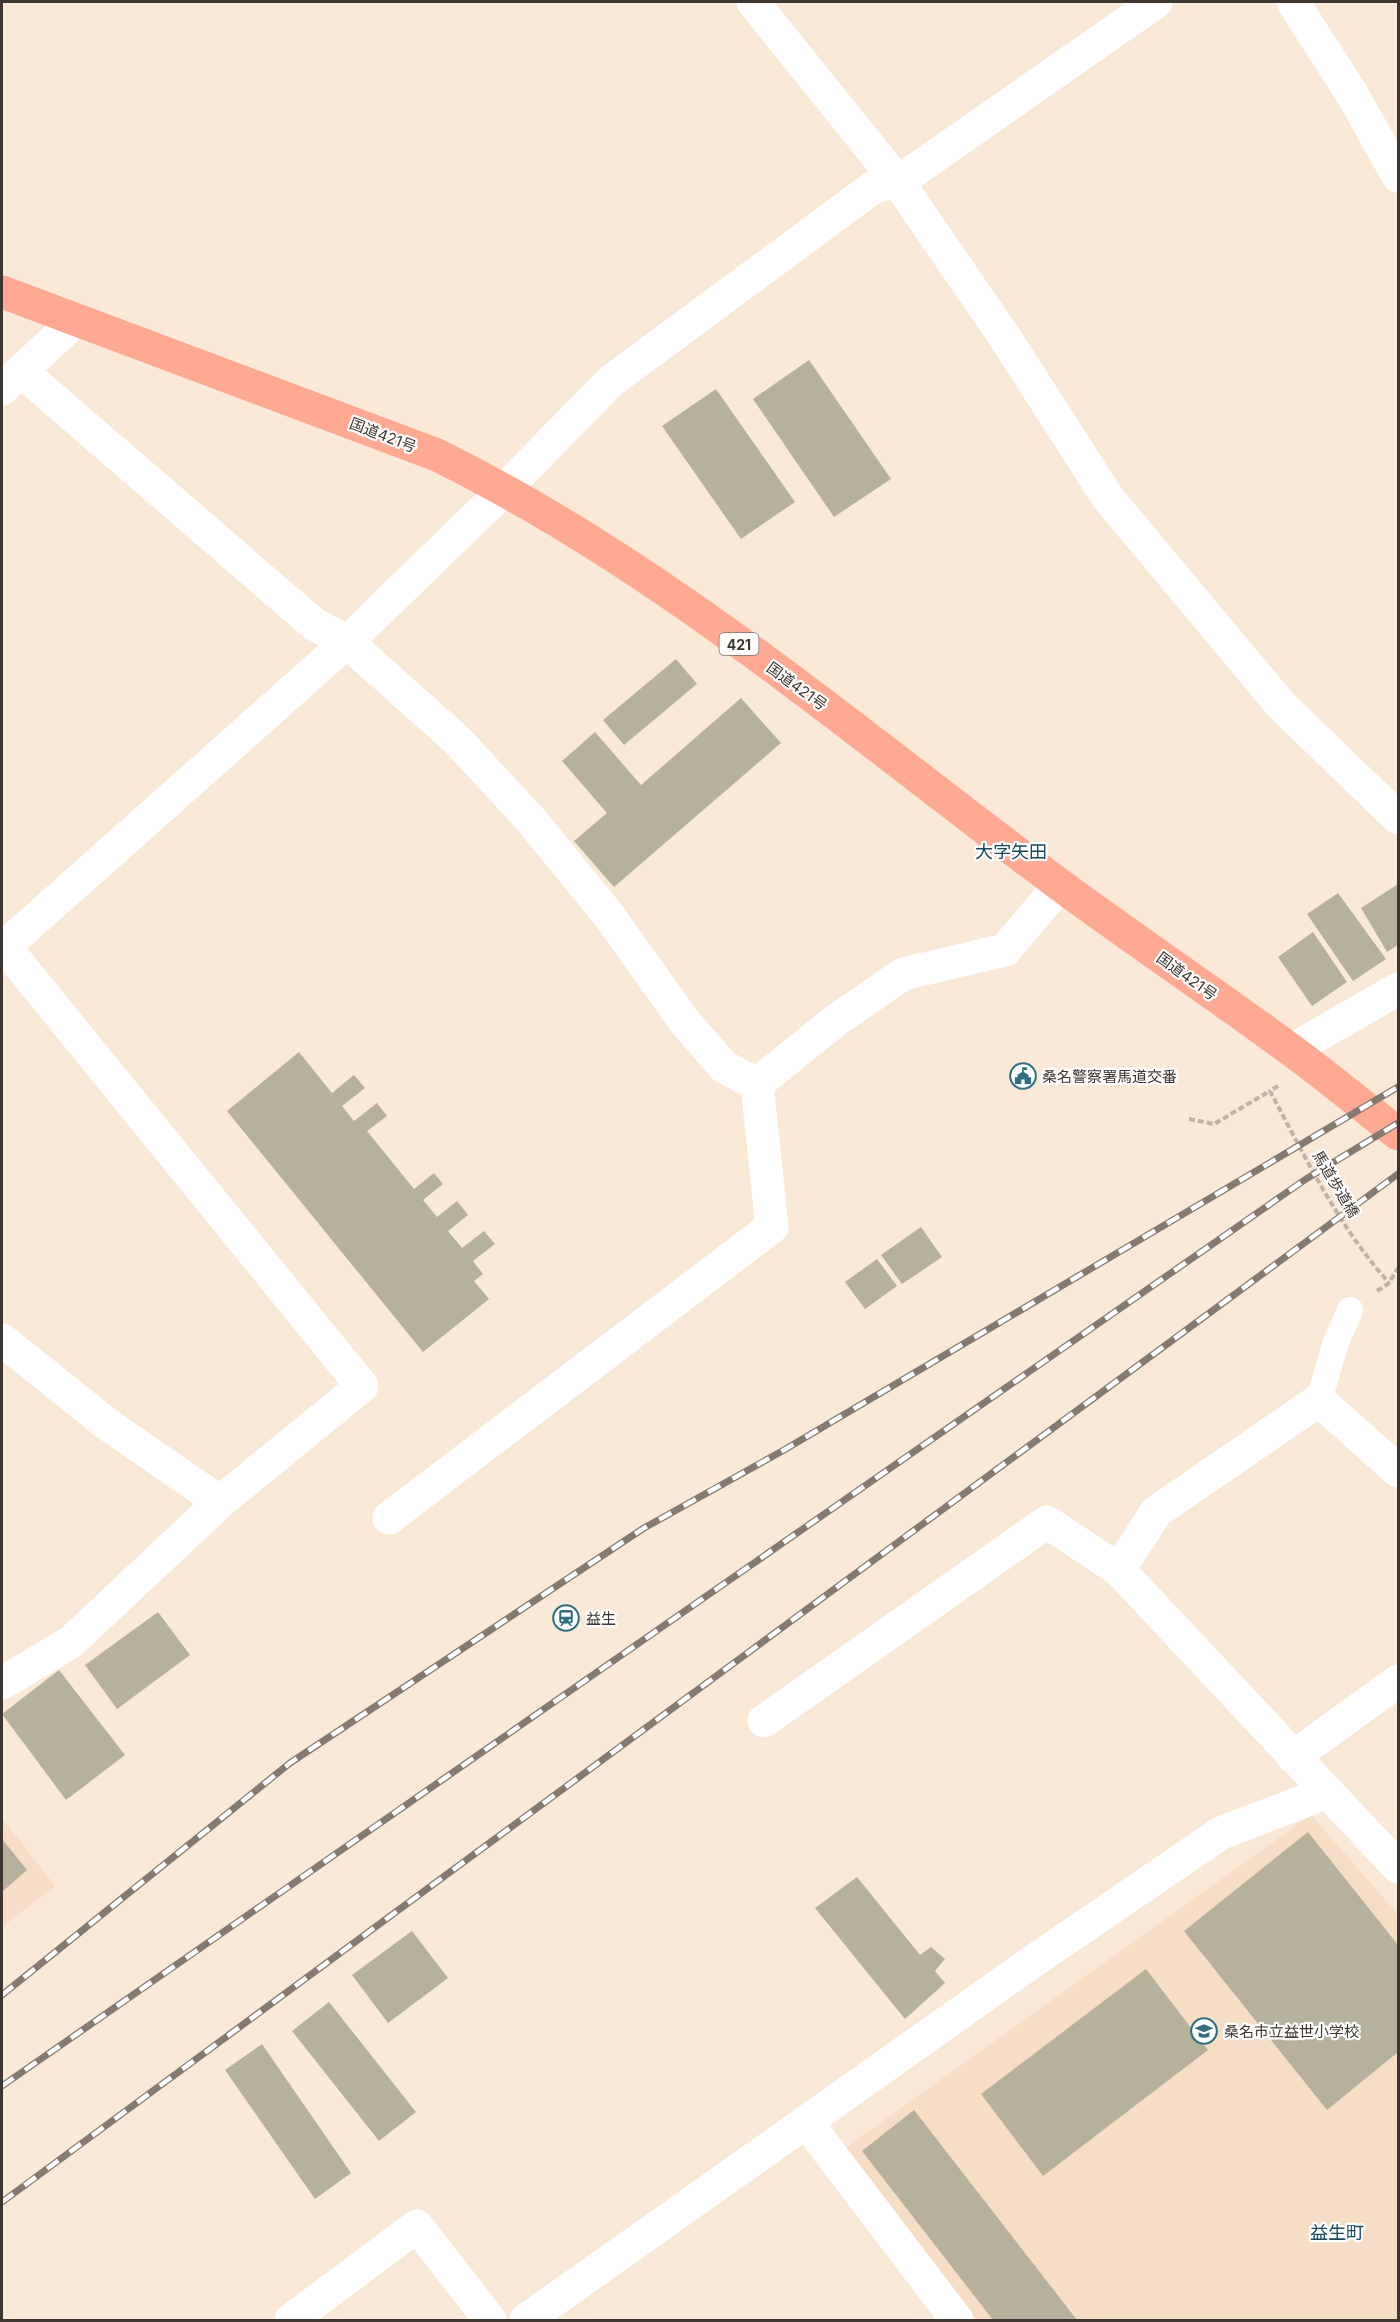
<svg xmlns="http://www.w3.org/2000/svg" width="1400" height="2322" viewBox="0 0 1400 2322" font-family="Inter,'Noto Sans JP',sans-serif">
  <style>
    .built { fill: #f5ddc6 }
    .building { fill: #b5b19b }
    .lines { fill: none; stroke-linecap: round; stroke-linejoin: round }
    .path { stroke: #c1b2a4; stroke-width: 4; stroke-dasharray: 6 3; stroke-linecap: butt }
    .lane { stroke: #fff; stroke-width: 26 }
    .street { stroke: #fff; stroke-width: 33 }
    .highway { stroke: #ffa993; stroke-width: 33 }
    .rail-casing { stroke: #857a70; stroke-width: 7 }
    .rail { stroke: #fff; stroke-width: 4.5; stroke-dasharray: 14; stroke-linecap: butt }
    .labels { text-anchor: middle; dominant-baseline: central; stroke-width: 4.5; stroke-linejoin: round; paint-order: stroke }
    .shield { fill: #fff; stroke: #78736f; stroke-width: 1.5 }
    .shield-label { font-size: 14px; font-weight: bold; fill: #3e3731 }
    .street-label { font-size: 15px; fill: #3e3731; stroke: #fff }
    .poi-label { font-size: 15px; fill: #3e3731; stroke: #fff; text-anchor: start }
    .quarter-label { font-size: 18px; fill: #164c5b; stroke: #fff }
  </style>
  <rect width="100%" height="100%" fill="#fbe9d7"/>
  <path class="built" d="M1311,1815l87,99v406h-421l-133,-171z
    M2,1818l53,68 -53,41z"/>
  <path class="building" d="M809,360l82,119 -57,38 -81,-118z
    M716,389l79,113 -54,37 -79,-113z
    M676,659l21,25 -73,61 -21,-25z
    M741,698l40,45 -167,144 -40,-46 33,-28 -45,-52 33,-29 46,53z
    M1398,884v61l-11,7 -26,-44z
    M1338,893l48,66 -33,22 -46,-67z
    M1313,932l34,50 -35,24 -34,-49z
    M299,1052l33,41 22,-18 11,13 -23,18 12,15 23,-18 10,13 -20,15 47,58 20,-16 9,11 -20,16 14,17 20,-16 11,14 -20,16 14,17 22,-17 11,13 -22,17 10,13 -9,7 15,18 -66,53 -196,-241z
    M921,1227l21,30 -40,27 -21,-29z
    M877,1259l20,27 -32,23 -20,-27z
    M158,1612l32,43 -73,54 -32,-44z
    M59,1670l66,85 -59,45 -64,-86z
    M1308,1832l90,113v107l-71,58 -143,-179z
    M2,1839l25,31 -25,22z
    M857,1877l63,78 11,-8 14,12 -10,12 10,12 -40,36 -90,-111z
    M412,1931l36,47 -60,45 -36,-48z
    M1146,1969l62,81 -165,126 -62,-82z
    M329,2002l87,110 -37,29 -87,-110z
    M262,2044l89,129 -36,26 -90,-129z
    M914,2110l163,210h-84l-131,-169z"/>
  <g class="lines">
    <path class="path" d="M1278,1086l-8,5c35,66 69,136 119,192
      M1189,1119l25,5 56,-33
      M1377,1291l12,-8 9,-15"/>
    <path class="lane" d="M1319,1400l17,-58 14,-32"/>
    <path class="street" d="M753,2l145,180 106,154 104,162 173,207 117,113
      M1293,2l59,92 46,82
      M21,371l293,253 33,18 110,98 74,80 79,97 75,105 39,45 33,17 78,-63 68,-47 102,-24 55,-65
      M2,389l74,-69
      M2,949l345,-307 158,-153 106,-108 264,-195 23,-4 258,-180
      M1292,1050l106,-61
      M2,1340l105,84 113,78 142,-116 -358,-440
      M1398,1471l-79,-71 -163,112 -37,58 279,297
      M389,1518l383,-291 -15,-143
      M2,1683l69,-41 149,-140
      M764,1721l283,-199 72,48
      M1293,1757l105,-76
      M807,2123l150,197
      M291,2320l126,-94 73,94
      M526,2320l506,-358 189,-129 89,-34 14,-8"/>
    <path class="highway" d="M2,292l435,163c227,112 421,280 623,430 76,56 155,109 231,165 37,27 72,56 107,84"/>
    <g class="rail-casing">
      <path id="rail" d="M2,1995l288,-232 354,-235 140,-78 614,-363
        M2,2086l1304,-907 92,-56
        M2,2202l1396,-1028"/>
    </g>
    <use href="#rail" class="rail"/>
  </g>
  <defs>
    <g id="civic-ring" transform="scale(1.35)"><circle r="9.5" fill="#fff" stroke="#2d6f81" stroke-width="1.5"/><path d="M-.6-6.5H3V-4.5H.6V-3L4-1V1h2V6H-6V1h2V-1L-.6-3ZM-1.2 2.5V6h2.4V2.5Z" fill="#2d6f81"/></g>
    <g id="station-ring" transform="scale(1.35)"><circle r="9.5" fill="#fff" stroke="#2d6f81" stroke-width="1.5"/><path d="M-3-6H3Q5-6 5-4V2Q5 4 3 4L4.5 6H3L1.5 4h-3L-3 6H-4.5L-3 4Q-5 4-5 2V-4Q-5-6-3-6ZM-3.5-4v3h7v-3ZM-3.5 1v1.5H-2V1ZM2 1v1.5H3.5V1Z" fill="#2d6f81"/></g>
    <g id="school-ring" transform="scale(1.35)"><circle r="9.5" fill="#fff" stroke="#2d6f81" stroke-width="1.5"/><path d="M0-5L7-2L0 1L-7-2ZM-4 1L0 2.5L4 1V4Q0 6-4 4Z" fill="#2d6f81"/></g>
  </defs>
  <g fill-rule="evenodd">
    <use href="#civic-ring" x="1023" y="1076"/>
    <use href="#station-ring" x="566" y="1618"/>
    <use href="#school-ring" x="1204" y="2031"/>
  </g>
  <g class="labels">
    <rect class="shield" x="719.5" y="633" width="39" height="22" rx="4.5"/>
    <g class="shield-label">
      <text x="739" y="644">421</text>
    </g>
    <g class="street-label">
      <text transform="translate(383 435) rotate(21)">国道421号</text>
      <text transform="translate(797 686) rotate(36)">国道421号</text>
      <text transform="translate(1187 976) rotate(36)">国道421号</text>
      <text transform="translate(1336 1184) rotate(59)">馬道歩道橋</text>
    </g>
    <g class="poi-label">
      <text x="1042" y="1076">桑名警察署馬道交番</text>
      <text x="586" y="1618">益生</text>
      <text x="1224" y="2031">桑名市立益世小学校</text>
    </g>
    <g class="quarter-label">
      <text x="1011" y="851">大字矢田</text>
      <text x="1337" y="2232">益生町</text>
    </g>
  </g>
  <rect width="1400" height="2322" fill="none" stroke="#3e3731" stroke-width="6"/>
</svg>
